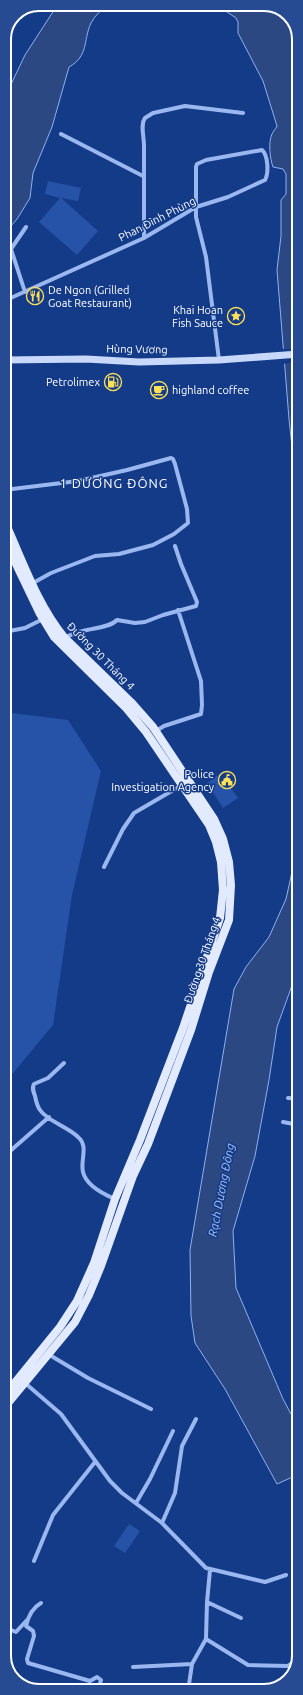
<svg xmlns="http://www.w3.org/2000/svg" width="303" height="1695" viewBox="0 0 303 1695" font-family="Ubuntu,sans-serif">
  <style>
    .green { fill: #2652a7 }
    .water { fill: #2b4882; stroke: #8cb1f2 }
    .pier { fill: #143b88 }
    .lines { fill: none; stroke-linecap: round; stroke-linejoin: round }
    .minor { stroke: #9ab8ef; stroke-width: 4 }
    .secondary { stroke: #c8d8fb; stroke-width: 7 }
    .primary { stroke: #e2eaff; stroke-width: 8 }
    .labels { text-anchor: middle; dominant-baseline: central; stroke-width: 3; stroke-linejoin: round; paint-order: stroke }
    .street-label { font-size: 11px; fill: #fff; stroke: #143b88 }
    .poi-label { font-size: 11px; fill: #fff; stroke: #143b88; text-anchor: end }
    .water-label { font-size: 12px; font-style: italic; fill: #a5c2f7; stroke: #143b88 }
    .quarter-label { font-size: 13px; letter-spacing: 1px; fill: #fff; stroke: #143b88 }
    .rim { fill: none; stroke: #fff; stroke-width: 2 }
  </style>
  <rect width="100%" height="100%" fill="#143b88"/>
  <path class="green" d="M48,181l33,7 -3,13 -17,-3 37,33 -21,24 -38,-33 21,-24 -15,-4z
    M4,712l64,8 33,51 -29,124 -19,130 -49,59z
    M221,773l17,25 -15,10 -16,-25z
    M129,1524l11,7 -15,22 -11,-7z"/>
  <path class="water" d="M58,4h50c-6,6 -13,11 -17,19 -8,17 -2,33 -22,44l-17,60 -19,46 -3,25 -13,21 -13,15v-135l21,-44z
    M215,4h53l18,9v6l13,20v472l-10,-92 -12,-149 4,-34v-36l5,-6v-20l-3,-5 -10,-2c-3,-8 -5,-25 -1,-33 1,-3 4,-5 5,-8l-14,-45 -25,-48v-11l-2,-4z
    M299,825v141l-22,61 -8,53 -14,76 -22,75 3,57 47,111 16,30v45l-22,10 -52,-95 -30,-46 -4,-27 -1,-66 44,-261 12,-22 23,-30 17,-38 10,-45z"/>
  <path class="pier" d="M299,348v14l-17,2 -1,-15z"/>
  <g class="lines">
    <path class="minor" d="M4,89l2,2
      M61,134l82,42
      M144,238c0,-31 0,-62 0,-93 0,-9 -4,-20 1,-27l8,-5 32,-7 58,7
      M25,292l-14,-43 15,-22
      M4,301l140,-63 52,-31 32,-10 37,-17c4,-7 3,-25 -3,-30l-56,10 -9,4 -1,3v50l10,40 13,103
      M4,490l74,-9 49,-11 44,-12 2,1 2,5 12,45 1,14 -14,11 -21,11 -34,9 -24,2 -44,17 -18,10
      M4,566l9,-7
      M4,632l21,-4 18,-9
      M65,637c6,-2 12,-5 18,-6 10,-3 26,-3 34,-11l18,3 10,-1 18,-7 33,-9 1,-4 -16,-38 -6,-18
      M156,731l8,-5 37,-12 1,-9 -1,-24 -23,-71
      M104,867l19,-38 11,-16 48,-28
      M64,1063l-16,15 -14,6c-2,4 -1,7 1,12 1,5 2,10 5,14 7,11 28,17 38,27 11,9 2,23 5,35 3,13 20,22 32,27
      M288,1098l11,1
      M283,1122l16,3
      M4,1149l5,3 40,-35
      M48,1354l40,24 63,31
      M25,1383l36,31 49,67 12,12 40,30 44,45 59,14 21,-7
      M136,1503l14,-24 23,-48
      M162,1523l13,-30 7,-47 14,-27
      M34,1561l19,-46 42,-53
      M207,1602l34,16
      M41,1603c-9,5 -13,14 -15,23l7,5 1,5 -7,23 1,4 62,18 7,-4 4,3 -3,11
      M4,1627l12,5 11,-12
      M206,1639l42,26 40,1 10,-7
      M133,1667l59,-3
      M188,1691l4,-27 14,-25 1,-37 3,-32"/>
    <path class="secondary" d="M4,360l82,-1 53,3 80,-2 80,-6"/>
    <path class="primary" d="M4,520c18,39 33,84 60,117l67,65 22,25 61,92 9,20 6,23 2,23 -2,35 -20,52 -18,58 -43,114 -15,32 -32,90 -12,29 -14,27 -71,86
      M4,539l36,75 14,23 72,71 20,24 63,93 7,17 5,20 2,28 -3,28 -37,110 -43,112 -25,59 -21,64 -17,38 -17,26 -56,69"/>
  </g>
  <defs>
    <g id="restaurant-ring" transform="scale(0.9)"><circle r="9.5" fill="#143b88" stroke="#ffe058" stroke-width="1.5"/><path d="M-5-6h1v4h1v-4h1v4h1v-4h1v5L-1.5 .5V6h-2V.5L-5-1ZM5-6V6H3V1.5H1.5Q1.5-4 5-6Z" fill="#ffe058"/></g>
    <g id="sight-ring" transform="scale(0.9)"><circle r="9.5" fill="#143b88" stroke="#ffe058" stroke-width="1.5"/><path d="M0-6L1.8-2.2L6-1.7L2.9 1.2L3.7 5.4L0 3.3L-3.7 5.4L-2.9 1.2L-6-1.7L-1.8-2.2Z" fill="#ffe058"/></g>
    <g id="fuel-ring" transform="scale(0.9)"><circle r="9.5" fill="#143b88" stroke="#ffe058" stroke-width="1.5"/><path d="M-5.5-6h7V0h2V4h1.3V-2.5L3-4.5l.8-.8L6-3V5H2.5V1h-1V6h-7ZM-4.2-4.7v3.2H.2V-4.7Z" fill="#ffe058"/></g>
    <g id="cafe-ring" transform="scale(0.9)"><circle r="9.5" fill="#143b88" stroke="#ffe058" stroke-width="1.5"/><path d="M-5.5-4.5H6V0H3Q3 3.5 0 3.5H-2.5Q-5.5 3.5-5.5 0ZM3-3.2v2h1.7v-2ZM-6 4.5H4V6H-6Z" fill="#ffe058"/></g>
    <g id="civic-ring" transform="scale(0.9)"><circle r="9.5" fill="#143b88" stroke="#ffe058" stroke-width="1.5"/><path d="M-.6-6.5H3V-4.5H.6V-3L4-1V1h2V6H-6V1h2V-1L-.6-3ZM-1.2 2.5V6h2.4V2.5Z" fill="#ffe058"/></g>
  </defs>
  <g fill-rule="evenodd">
    <use href="#restaurant-ring" x="35" y="296"/>
    <use href="#sight-ring" x="236" y="316"/>
    <use href="#fuel-ring" x="113" y="382"/>
    <use href="#cafe-ring" x="159" y="390"/>
    <use href="#civic-ring" x="227" y="780"/>
  </g>
  <g class="labels">
    <g class="street-label">
      <text transform="translate(157 219) rotate(-27)">Phan Đình Phùng</text>
      <text transform="translate(137 349) rotate(1)">Hùng Vương</text>
      <text transform="translate(101 656) rotate(45)">Đường 30 Tháng 4</text>
      <text transform="translate(202 960) rotate(-71)">Đường 30 Tháng 4</text>
    </g>
    <g class="poi-label">
      <text x="48" y="290" text-anchor="start">De Ngon (Grilled<tspan x="48" dy="13">Goat Restaurant)</tspan></text>
      <text x="223" y="310">Khai Hoan<tspan x="223" dy="13">Fish Sauce</tspan></text>
      <text x="100" y="382">Petrolimex</text>
      <text x="172" y="390" text-anchor="start">highland coffee</text>
      <text x="214" y="774">Police<tspan x="214" dy="13">Investigation Agency</tspan></text>
    </g>
    <g class="water-label">
      <text transform="translate(221 1190) rotate(-79)">Rạch Dương Đông</text>
    </g>
    <g class="quarter-label">
      <text x="114" y="483">1 DƯƠNG ĐÔNG</text>
    </g>
  </g>
  <path d="M0 0H303V1695H0ZM39 11H264A28 28 0 0 1 292 39V1656A28 28 0 0 1 264 1684H39A28 28 0 0 1 11 1656V39A28 28 0 0 1 39 11Z" fill="#274b92" fill-rule="evenodd"/>
  <path class="rim" d="M39 11H264A28 28 0 0 1 292 39V1656A28 28 0 0 1 264 1684H39A28 28 0 0 1 11 1656V39A28 28 0 0 1 39 11Z"/>
</svg>
